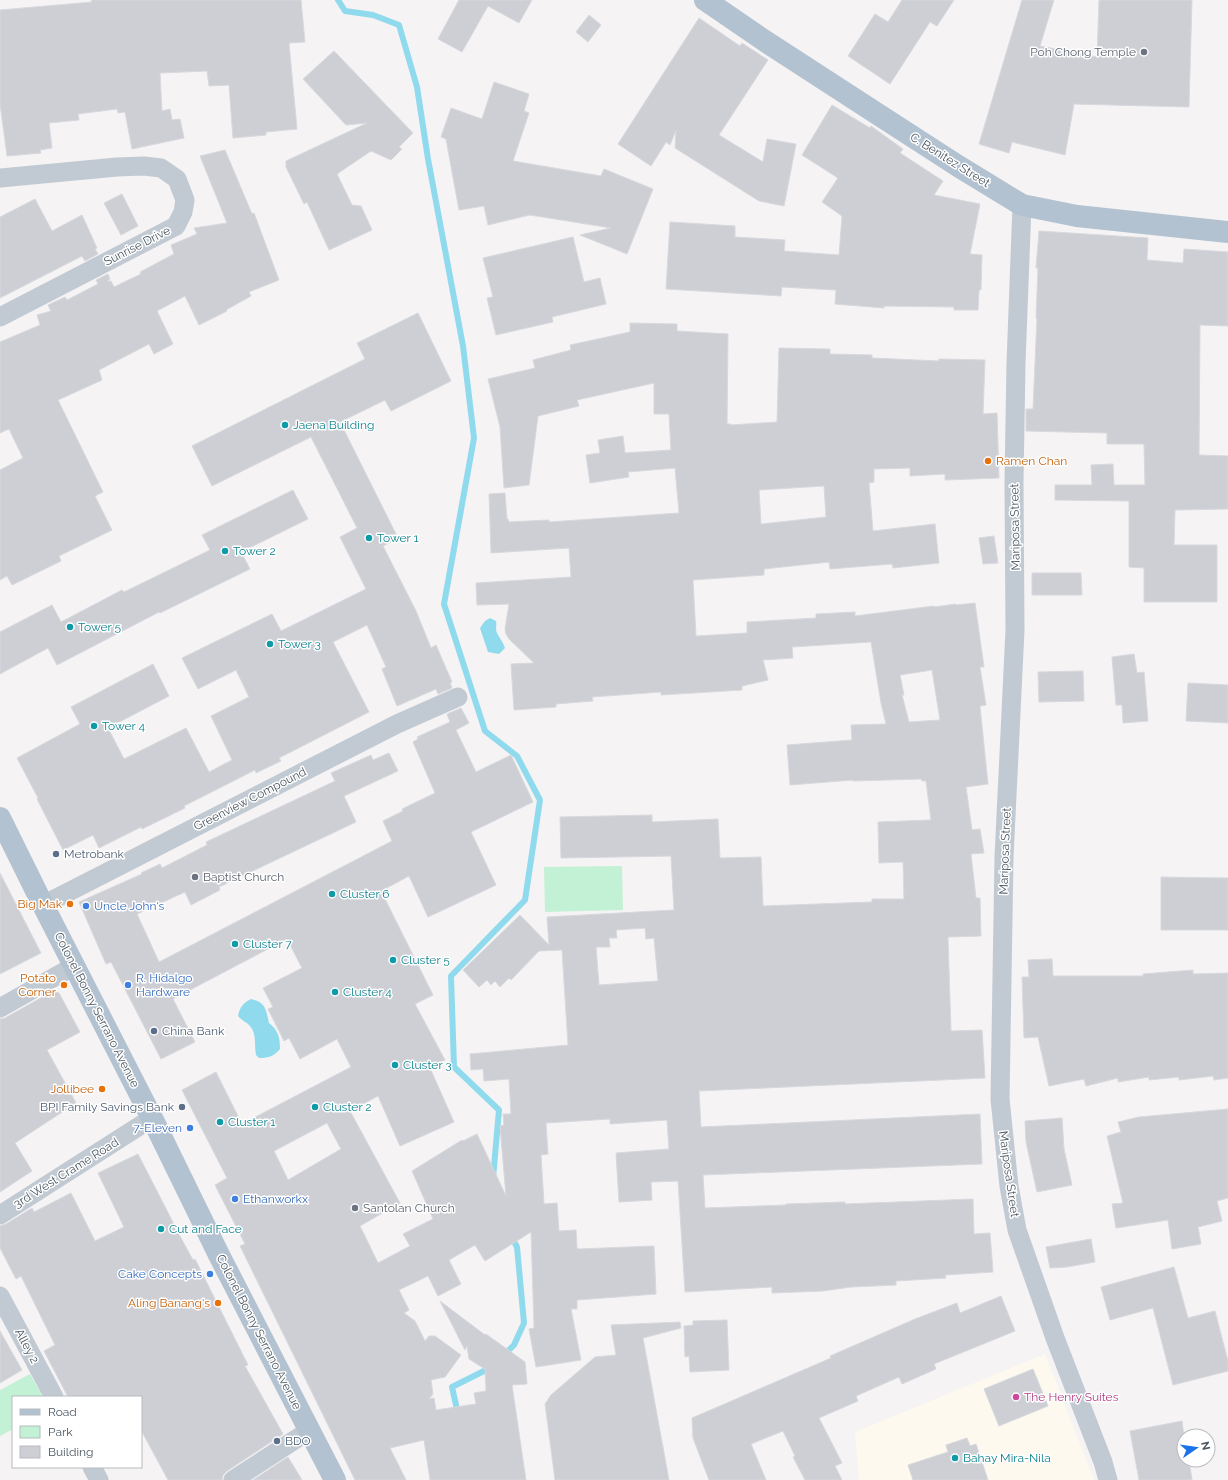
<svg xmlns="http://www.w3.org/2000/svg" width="1228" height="1480" viewBox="0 0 1228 1480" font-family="Raleway,sans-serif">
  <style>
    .commercial { fill: #fdf9ef }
    .green { fill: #c3f1d5 }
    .water { fill: #90daee }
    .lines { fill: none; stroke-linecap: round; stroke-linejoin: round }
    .stream { stroke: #90daee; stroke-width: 6 }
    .building { fill: #cdcfd5; stroke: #d7d9de; fill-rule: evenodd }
    .minor { stroke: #c1cad2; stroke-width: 19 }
    .major { stroke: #b3c2d1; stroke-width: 22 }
    .worship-dot { fill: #6b7280; stroke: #fff; stroke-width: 1.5 }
    .culture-dot { fill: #0f9aa8; stroke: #fff; stroke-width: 1.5 }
    .food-dot { fill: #e8710a; stroke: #fff; stroke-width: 1.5 }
    .service-dot { fill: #5c6f8a; stroke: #fff; stroke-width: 1.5 }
    .shop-dot { fill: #3f7fe0; stroke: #fff; stroke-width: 1.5 }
    .hotel-dot { fill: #d1479c; stroke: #fff; stroke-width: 1.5 }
    .labels { text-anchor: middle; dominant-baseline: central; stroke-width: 3; stroke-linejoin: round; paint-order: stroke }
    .worship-label { font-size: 12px; fill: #5b616d; stroke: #fff; text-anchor: start }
    .street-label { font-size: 12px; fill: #4a5661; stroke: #fff }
    .culture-label { font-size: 12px; fill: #0d838f; stroke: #fff; text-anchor: start }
    .food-label { font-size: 12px; fill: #c56008; stroke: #fff; text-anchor: end }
    .service-label { font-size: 12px; fill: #4e5e75; stroke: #fff; text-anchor: start }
    .shop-label { font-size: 12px; fill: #366cbe; stroke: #fff; text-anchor: start }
    .hotel-label { font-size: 12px; fill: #b23c85; stroke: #fff; text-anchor: start }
  </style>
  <rect width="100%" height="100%" fill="#f5f3f3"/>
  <path class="commercial" d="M1045,1354l49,126h-235l-4,-48z"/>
  <path class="green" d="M622,866l1,44 -78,2 -1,-45z
    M30,1374l13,23h-30v32l-13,7v-46z"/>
  <path class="water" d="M490,618l6,3c1,4 -1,8 1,12 3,6 6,9 8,15l-6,6 -11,-2 -8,-24 5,-7z
    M251,999c15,3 15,11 18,24 9,7 11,14 11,26 -6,7 -11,9 -21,9l-3,-3c-2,-10 1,-21 -6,-29 -3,-4 -8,-5 -12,-10 2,-9 5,-13 13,-17z"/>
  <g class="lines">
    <path class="stream" d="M338,0l7,11 28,4 26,10 18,62 11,72 35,187 11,92 -30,166 41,127 32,25 23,44 -15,100 -74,76 3,91 45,43 -6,68
      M503,1356l11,-11 10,-22 -7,-76 -6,-11
      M458,1414l-6,-27 40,-20"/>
  </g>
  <path class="building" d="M91,0h210l4,42 -16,1 8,86 -31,3v3l-33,3 -4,-53 -20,1 -2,-15 -47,2 2,38 8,-2 2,11 8,-1 4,19 -52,11 -7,-37 -7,1 -1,-4 -39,5 1,6 -30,3 3,25 -12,2 1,3 -34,3 -7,-52v-94l92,-8z
    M459,0h73l-13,23 -31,-17 -26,46 -24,-13z
    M902,0h52l-17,26 -7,-4 -40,62 -42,-28 27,-42 13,8z
    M1022,0h32l-14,46 57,11 2,-57h93l-3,107 -115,-3 -9,51 -53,-13 -3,11 -30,-9z
    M589,15l12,10 -13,17 -12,-10z
    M699,18l41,28 2,-3 26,17 -49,75 44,27 4,-23 29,5 -12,62 -25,-5 -84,-53 1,-18 -6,15 -4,-3 -15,24 -33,-22z
    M334,51l79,82 -14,14 3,2 -11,11 -20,-9 -34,23 15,31 9,1 11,24 -43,20 -22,-48 -3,2 -18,-37v-6l81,-38 -21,2 -43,-46z
    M494,82l35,12 -5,17 5,2 -16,48 88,15 3,-7 49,20 -26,65 -47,-19 31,-7 -81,-13 -42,10 -4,-19 -25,4 -13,-71 -5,-2 10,-29 31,11z
    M832,105l38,23 1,-2 32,23 -3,4 43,28 -9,14 46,9 -10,50 12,1 -1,35h-2l-1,20h-24v-3l-70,-1v2l-49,-4 1,-14 -54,-3 -1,9 -115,-7 4,-67 65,4v11l50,3 -1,11 55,4 3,-39 -20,-14 16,-24 -36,-23z
    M225,150l27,64 2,-1 25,67 -30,12 2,4 -25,14 1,1 -28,14 -14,-29 -28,15 16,33 -19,10 -5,-10 -50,26 3,10 -44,20 45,92 -8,4 17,34 -53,26 2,5 -49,24 -5,-9 -7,4v-110l23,-12 -14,-29 -9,4v-91l40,-17 -3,-10 14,-4 -3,-6 17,-8 2,3 31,-16 -2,-4 12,-6 2,5 -3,2h4l3,6 27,-13 -1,-2 34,-18 -3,-9 26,-11 -3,-6 33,-5 -27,-67z
    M122,194l16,32 -17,9 -17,-32z
    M35,199l17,32 30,-16 15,33 -2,1 3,5 -13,7 -3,-5 -82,42v-81z
    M1039,231l109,7 -1,22 36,3 1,-14 44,3v74l-28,-1 -1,130 29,1v53l-53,1 -1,35h43v57h-73v-34l-15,-1v-66l-74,-1v-15h37l-1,-20 22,-1 1,21h31l-1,-41h-37v-11l-81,-2v-22h7l4,-91h-1l2,-50h-2z
    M573,237l11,45 16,-4 6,26 -54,13 1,5 -57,13 -9,-37 6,-1 -10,-39z
    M418,313l33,68 -60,30 -6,-11 -45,22 58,116 -15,8 33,65 15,37 5,-3 16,37 -2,1 2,5 -14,6 -2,-5 -39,17 -15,-37 4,-2 -19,-42 -34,17 36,70 -90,46 2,3 -25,12 -1,-3 -71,36 1,2 -43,21 -1,-2 -42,21 -6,-13 -30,15 -26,-51 1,-1 -21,-40 63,-34 -9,-17 82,-43 16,32 -61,32 16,31 62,-31 23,44 23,-12 -21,-44 38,-19 -13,-27 -38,19 -16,-31 90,-44 9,17 85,-42 -26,-52 17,-9 -46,-91 -99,49 -20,-40 173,-87 -8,-16z
    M630,323l47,1v7l51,3 -1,90h4v1l46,-3 2,-74 51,1v5l42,1v3l67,3v-2l46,1 -2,54 14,-1 2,65 -54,2v-6l-35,2v-8l-36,1v13l-5,1 4,48 62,-7 4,39 -46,5 -1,-4 -62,5 -1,-7 -65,7v6l-71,5 3,56 51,-3v-11l69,-4v-4l39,-2v4l79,-10v1l22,-3v1l19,-2 9,64h-4l6,38 -6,1 8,78 -22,3 6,43 8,-1 4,24 -13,1 5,44h4l1,38 -33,1 3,94 31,-1 3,48 -286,13 2,36 279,-13 2,50 -279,11 2,33 81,-3v-1l59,-2v2l128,-5 1,35 16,-1 3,39 -48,3 1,3 -50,3v4l-45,2 -28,4 -51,2v-6l-87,5 -7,-111 -27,1 1,18 -33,2 -3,-49 53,-4 -2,-29 -57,4v-5l-64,4 2,31 -7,1 3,49 13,-1 2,28 17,-1 1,18 2,1 75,-3 2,48 -79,6v9h-6l10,51 -45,7 -7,-38 5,-1 -3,-96 -46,29 -10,-16 -26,15 12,24 -23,12 -10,-20 -29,14 10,20 -5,3 11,8 10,20 4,-5h6l26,19 -16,22 -14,3 2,14 -4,5 5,-1 2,12 40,-6 -2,-11 12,-2 -1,-22 -16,-10 -2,-13 -2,4 -25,-49 45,34 1,-1 39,28 2,22 -15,1 14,95h-96l-6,-40 -34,8 16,32h-51l-115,-234 5,-2 -30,-59 12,-7 -45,-88 34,-18 26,52 109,-57 -14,-28 -37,20 -11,-21 -5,3 -16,-32 5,-2 -10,-19 39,-20 -15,-29 -114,60 22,43 -34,17 -50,-97 -5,2 -27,-62 63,-28 -1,-1 19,-9 2,4 45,-23 -1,-3 129,-61 -4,-8 40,-18 2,5 16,-7 9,18 -54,25 12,26 -137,65 1,3 -29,15 -6,-13 -48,22 22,48 233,-121 -9,-20 20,-10 -1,-2 33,-16 -22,-51 5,-3 -1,-2 33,-15 -3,-8 14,-6 8,15 -13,7 20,42 35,-17 22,47 -62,30 25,53 -68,32 -19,-41 -28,15 52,104 -18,9 30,56 -15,8 24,54 -54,24 -22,-50 -28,15 50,92 -40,23 18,37 32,-17 -7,-12 30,-15 -21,-48 50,-31 1,1 14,-7 29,62 -6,-70 4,-1 -1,-11h8l-2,-35 -25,2 -1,-12 -12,1 -1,-16 98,-9 -6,-95 -23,1 -28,29 -2,-2 -9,9 -5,-6 -4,4 -4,-5 -8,7 -16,-17 57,-55 29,30 -2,-28 127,-7 -3,-54 -110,2 -1,-41 92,-2v7l66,-3 2,39 41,-1 2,49 109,-4v-3h32l-1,-37 -24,1 -1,-41 53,-2 -5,-39h-4l-1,-2 -68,2v-1l-63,5 -3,-40 65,-5 -1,-15 35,-1 -5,-21 -10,-61 -79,5 1,11 -30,2 5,20 -26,6v4l-81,5v-3l-69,5 1,4 -37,3v3l-42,3 -3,-46 23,-1 -25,-24 -3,-5 -1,-5 4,-25 -32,1 -1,-22 95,-6 -2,-29 -78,5 -2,-59 16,-1 2,26h1l1,3 40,-2v2l130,-9 -4,-45 -47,4 1,5 -39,6 -4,-28 14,-2 -2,-13 25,-4 2,17 46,-3 -2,-36h-15v-31l-77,17 2,6 -41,10 -9,69 -25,3 -4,-61 -12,-48 47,-11 -2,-8 38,-10 -1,-5 60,-13zM824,486l2,31 -65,7 -2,-34zM932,670l8,50 -31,2 -7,-27h2l-4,-20zM645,928l1,11 8,-1 4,43 -59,4 -3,-38h14l-1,-9h8l-1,-8zM327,1123l14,26 -53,31 -14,-29z
    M293,490l15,29 -67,33 9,17 -90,44 -1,-1 -102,53 -9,-17 -48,26v-42l52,-27 9,17 61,-32 2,2 86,-42 -8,-15z
    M994,536l4,27 -15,1 -4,-26z
    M1032,573h49l1,22h-50z
    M1134,654l3,19 7,-1 4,49 -25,2 -1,-18h-6l-4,-48z
    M1083,671l1,30 -45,1 -1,-30z
    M1188,683l40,2v38l-42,-2z
    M0,873l41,80 -41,21z
    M1161,877l67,1v52h-67z
    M1052,959l1,17h90v-2l50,-4v4l35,-1v105l-14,2 -1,-4 -34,4v-3l-30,3v-3l-31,5v-4l-32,8 -2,-7 -35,7 -11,-49 -14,1 -2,-61h7l-1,-17z
    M53,991l6,2 21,39 -33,18 29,53 -61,40 17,28 -32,21v-173l5,-1z
    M1228,1109v89l-11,3 5,20 -24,6 3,17 -29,5 -4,-29 -52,8 -4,-24 11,-1 -16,-67 14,-4 -3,-10 21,-5z
    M1062,1118l2,31 8,36 -35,7 -11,-50 -1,-21z
    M138,1154l43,84 12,22 2,-1 53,106 -3,1 38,68 -56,37 -4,4 -1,5h-54l-27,-50v-33h-73l-24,-46 11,-6 -34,-69 -5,3 -16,-31v-22l6,-2 26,-16 2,4 37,-19 24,48 29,-14 -26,-54z
    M1091,1239l4,23 -28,5 -17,1 -4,-21z
    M1174,1267l14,51 27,-7 13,50v10l-55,14 -20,-77 -43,12 -9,-33z
    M1001,1296l14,35 -81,33 2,5 -34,15 -3,-7 -43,19 2,5 -39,17 23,45 -7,3 7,14h-37l-12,-23 2,-1 -12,-25 -32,13 15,36h-57l-16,-42 -1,-20 139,-60 -1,-2 85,-37 42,-16 3,10z
    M727,1320l2,50 -39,2 -1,-16 -4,1 -1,-31 9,-1v-4z
    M680,1322l1,6 -38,10 26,142h-114l-10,-76 6,-9 44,-38 21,-2 -5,-30z
    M0,1331l22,39 -22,13z
    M1033,1369l15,37 -49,20 -15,-37z
    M1182,1421l2,15v24h5l3,20h-53l-9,-49z
    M967,1438l3,8 6,-2 12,36h-75l-5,-15 40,-13 -2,-7z
    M288,1457l14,23h-49z"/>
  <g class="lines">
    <path class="minor" d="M0,178l117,-11 27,-1 17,2 16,11 8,21 -2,12 -7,14 -176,91
      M1022,205l-6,158 -2,120 1,147 -11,227 -4,242 9,87 8,44 38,108 48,124 5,18
      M43,905l354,-181 61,-27
      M0,1008l74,-42
      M0,1215l152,-97
      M0,1296l54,101
      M92,1467l7,13
      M233,1480l77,-50"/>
    <path class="major" d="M705,0l60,41 111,72 82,53 64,39 55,11 151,16
      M0,818l43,87 109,213 67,137 116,225"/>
  </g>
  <g class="worship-dot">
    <circle cx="1144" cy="52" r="4"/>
    <circle cx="195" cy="877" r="4"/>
    <circle cx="355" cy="1208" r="4"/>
  </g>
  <g class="culture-dot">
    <circle cx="285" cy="425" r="4"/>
    <circle cx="369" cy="538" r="4"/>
    <circle cx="225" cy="551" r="4"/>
    <circle cx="70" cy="627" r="4"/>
    <circle cx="270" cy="644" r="4"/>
    <circle cx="94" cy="726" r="4"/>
    <circle cx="332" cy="894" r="4"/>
    <circle cx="235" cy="944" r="4"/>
    <circle cx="393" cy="960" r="4"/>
    <circle cx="335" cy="992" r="4"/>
    <circle cx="395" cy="1065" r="4"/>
    <circle cx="315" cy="1107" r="4"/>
    <circle cx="220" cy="1122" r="4"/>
    <circle cx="161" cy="1229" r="4"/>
    <circle cx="955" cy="1458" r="4"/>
  </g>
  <g class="food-dot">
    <circle cx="988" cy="461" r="4"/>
    <circle cx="70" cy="904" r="4"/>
    <circle cx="64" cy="985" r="4"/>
    <circle cx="102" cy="1089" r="4"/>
    <circle cx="218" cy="1303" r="4"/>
  </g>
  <g class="service-dot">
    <circle cx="56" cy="854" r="4"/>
    <circle cx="154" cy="1031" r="4"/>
    <circle cx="182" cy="1107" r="4"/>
    <circle cx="277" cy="1441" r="4"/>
  </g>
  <g class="shop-dot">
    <circle cx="86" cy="906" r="4"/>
    <circle cx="128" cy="985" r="4"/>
    <circle cx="190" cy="1128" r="4"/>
    <circle cx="235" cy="1199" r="4"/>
    <circle cx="210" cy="1274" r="4"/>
  </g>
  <circle class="hotel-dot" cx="1016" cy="1397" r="4"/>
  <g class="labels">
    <g class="worship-label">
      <text x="1136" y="52" text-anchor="end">Poh Chong Temple</text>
      <text x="203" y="877">Baptist Church</text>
      <text x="363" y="1208">Santolan Church</text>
    </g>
    <g class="street-label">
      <text transform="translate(950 160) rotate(32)">C. Benitez Street</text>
      <text transform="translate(137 246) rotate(-27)">Sunrise Drive</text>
      <text transform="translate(1015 527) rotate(-91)">Mariposa Street</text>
      <text transform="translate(250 799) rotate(-27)">Greenview Compound</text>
      <text transform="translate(1005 851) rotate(-88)">Mariposa Street</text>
      <text transform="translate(97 1010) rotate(63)">Colonel Bonny Serrano Avenue</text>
      <text transform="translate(66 1173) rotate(-32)">3rd West Crame Road</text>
      <text transform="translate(1009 1174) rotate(82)">Mariposa Street</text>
      <text transform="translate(259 1332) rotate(63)">Colonel Bonny Serrano Avenue</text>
      <text transform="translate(27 1346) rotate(62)">Alley 2</text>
    </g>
    <g class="culture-label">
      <text x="293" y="425">Jaena Building</text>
      <text x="377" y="538">Tower 1</text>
      <text x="233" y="551">Tower 2</text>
      <text x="78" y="627">Tower 5</text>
      <text x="278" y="644">Tower 3</text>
      <text x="102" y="726">Tower 4</text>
      <text x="340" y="894">Cluster 6</text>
      <text x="243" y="944">Cluster 7</text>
      <text x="401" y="960">Cluster 5</text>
      <text x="343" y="992">Cluster 4</text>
      <text x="403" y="1065">Cluster 3</text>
      <text x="323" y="1107">Cluster 2</text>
      <text x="228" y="1122">Cluster 1</text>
      <text x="169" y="1229">Cut and Face</text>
      <text x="963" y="1458">Bahay Mira-Nila</text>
    </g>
    <g class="food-label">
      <text x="996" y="461" text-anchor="start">Ramen Chan</text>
      <text x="62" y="904">Big Mak</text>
      <text x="56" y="978">Potato<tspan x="56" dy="14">Corner</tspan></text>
      <text x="94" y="1089">Jollibee</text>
      <text x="210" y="1303">Aling Banang's</text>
    </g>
    <g class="service-label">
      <text x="64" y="854">Metrobank</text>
      <text x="162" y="1031">China Bank</text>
      <text x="174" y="1107" text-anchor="end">BPI Family Savings Bank</text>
      <text x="285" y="1441">BDO</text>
    </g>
    <g class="shop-label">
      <text x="94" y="906">Uncle John's</text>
      <text x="136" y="978">R. Hidalgo<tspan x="136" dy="14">Hardware</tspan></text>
      <text x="182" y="1128" text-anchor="end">7-Eleven</text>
      <text x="243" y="1199">Ethanworkx</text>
      <text x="202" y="1274" text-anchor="end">Cake Concepts</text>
    </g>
    <g class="hotel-label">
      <text x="1024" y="1397">The Henry Suites</text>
    </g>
  </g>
  <rect x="12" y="1396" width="130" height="72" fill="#ffffff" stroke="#b7bbc0"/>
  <rect x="20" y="1409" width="20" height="6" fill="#b3c2d1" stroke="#b7bbc0"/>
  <text x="48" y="1416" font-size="12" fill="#4a5661">Road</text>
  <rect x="20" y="1426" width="20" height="12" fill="#c3f1d5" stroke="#b7bbc0"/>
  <text x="48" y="1436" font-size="12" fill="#4a5661">Park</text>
  <rect x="20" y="1446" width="20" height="12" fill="#cdcfd5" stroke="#b7bbc0"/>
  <text x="48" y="1456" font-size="12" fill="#4a5661">Building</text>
  <g transform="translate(1196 1448) rotate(77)"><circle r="19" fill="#ffffff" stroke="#b7bbc0"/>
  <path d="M0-3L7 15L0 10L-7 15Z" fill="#1a73e8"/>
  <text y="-6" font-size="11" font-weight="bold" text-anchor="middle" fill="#4a5661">N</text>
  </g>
</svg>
